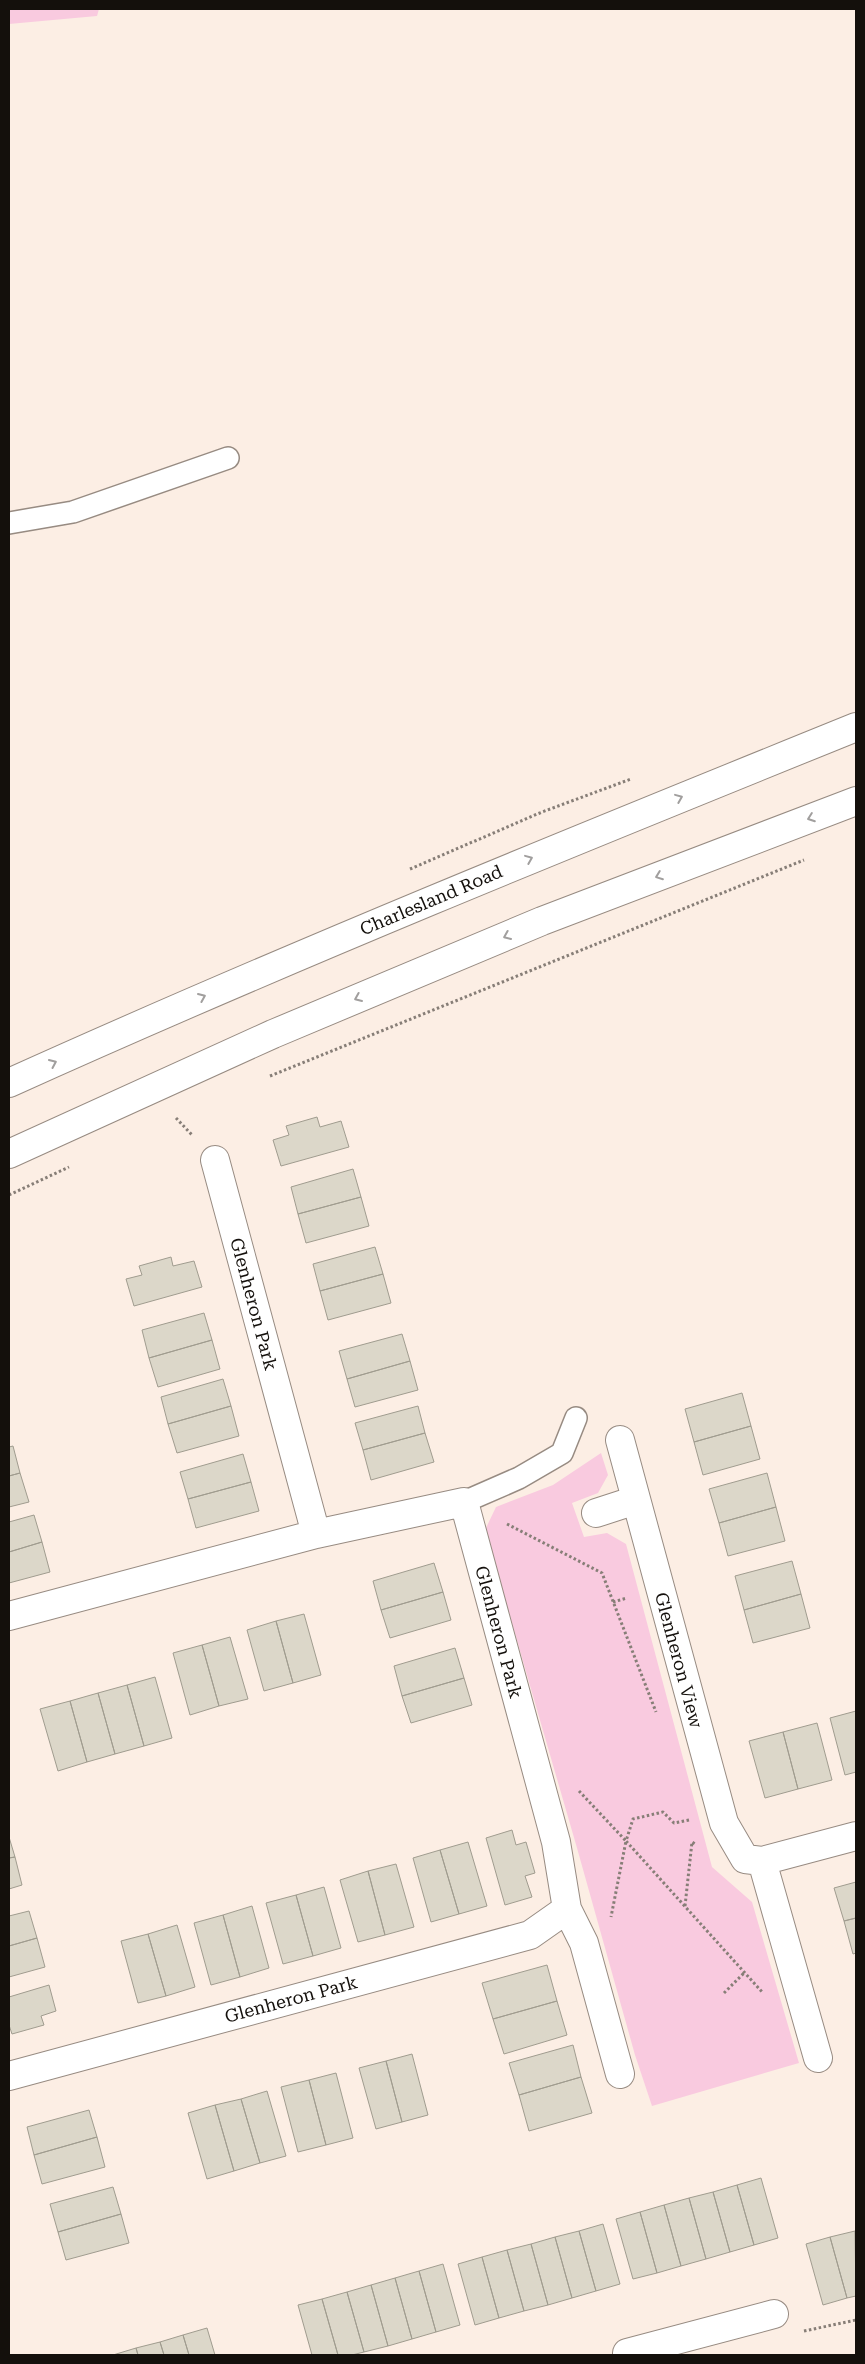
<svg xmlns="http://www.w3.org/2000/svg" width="865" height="2364" viewBox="0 0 865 2364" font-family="'Roboto Serif',serif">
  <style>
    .green { fill: #f9cadf }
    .building { fill: #dcd7c9; stroke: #a09c8f }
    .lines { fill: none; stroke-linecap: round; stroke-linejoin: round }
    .service-casing { stroke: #978b82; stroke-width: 24 }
    .minor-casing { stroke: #978b82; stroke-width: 30 }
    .secondary-casing { stroke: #978b82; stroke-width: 30 }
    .path { stroke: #877e77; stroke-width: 3; stroke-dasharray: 2.5 2.5; stroke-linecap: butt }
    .service { stroke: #fff; stroke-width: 21 }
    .minor { stroke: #fff; stroke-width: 28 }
    .secondary { stroke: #fff; stroke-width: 28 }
    .oneway { stroke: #a19f9e }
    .labels { text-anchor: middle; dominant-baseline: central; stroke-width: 4.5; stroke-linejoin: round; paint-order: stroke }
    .street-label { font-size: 18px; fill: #14100c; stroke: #fff }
  </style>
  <rect width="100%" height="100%" fill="#fceee4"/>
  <path class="green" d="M9,9h90l-2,7 -88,8z
    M601,1453l7,22 -10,18 -26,10 12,34 23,-4 19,11 86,323 40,35 47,161 -147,43 -17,-51 -58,-207 -92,-318 11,-23 57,-22z"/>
  <path class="building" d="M317,1117l3,10 21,-6 8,26 -68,19 -8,-26 16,-5 -3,-9z
    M353,1169l8,28 -63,17 -7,-27z
    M361,1197l8,29 -63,17 -8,-29z
    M375,1247l8,27 -63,17 -7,-27z
    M171,1257l2,9 21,-5 8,26 -68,19 -8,-27 16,-4 -3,-9z
    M383,1274l8,29 -63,17 -8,-29z
    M204,1313l8,27 -63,18 -7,-28z
    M402,1334l8,27 -63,18 -8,-28z
    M212,1340l8,29 -62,18 -9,-29z
    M410,1361l8,29 -63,17 -8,-28z
    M223,1379l8,27 -63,18 -7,-27z
    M742,1393l9,33 -57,16 -9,-33z
    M231,1406l8,30 -62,17 -9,-29z
    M418,1406l7,27 -62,17 -8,-27z
    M751,1426l9,33 -57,16 -9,-33z
    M425,1433l9,29 -63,18 -8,-30z
    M13,1446l7,27 -11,3v-29z
    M243,1454l8,28 -63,17 -8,-27z
    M20,1473l9,29 -20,5v-31z
    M767,1473l9,34 -57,16 -10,-34z
    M251,1482l8,29 -63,17 -8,-29z
    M776,1507l9,34 -57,15 -9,-33z
    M34,1515l8,27 -33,10v-30z
    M42,1542l8,30 -41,11v-31z
    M792,1561l9,33 -57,16 -9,-34z
    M434,1563l9,29 -62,18 -8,-29z
    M443,1592l8,28 -61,18 -9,-28z
    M801,1594l9,34 -57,15 -9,-33z
    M304,1614l17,61 -28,8 -17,-62z
    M276,1621l17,62 -29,8 -17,-61z
    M230,1637l18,62 -29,7 -17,-61z
    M202,1645l17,61 -29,9 -17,-62z
    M455,1648l9,30 -62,18 -8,-30z
    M155,1677l17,61 -28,8 -17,-61z
    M464,1678l8,27 -61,18 -9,-27z
    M127,1685l17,61 -29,8 -17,-61z
    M98,1693l17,61 -28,8 -17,-61z
    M70,1701l17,61 -29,9 -18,-62z
    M856,1711v61l-11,3 -15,-57z
    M817,1723l15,57 -34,9 -15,-57z
    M783,1732l15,57 -33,9 -16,-57z
    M512,1830l4,15 10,-3 9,31 -10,3 7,21 -27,8 -19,-67z
    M9,1837l6,20 -6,1z
    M468,1842l19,64 -28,8 -19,-64z
    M440,1850l19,64 -28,8 -18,-64z
    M15,1857l7,28 -13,4v-31z
    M396,1864l18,63 -29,8 -17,-64z
    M368,1871l17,64 -27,7 -18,-62z
    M856,1882v36l-12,3 -10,-33z
    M324,1887l17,61 -28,8 -17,-61z
    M296,1895l17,61 -30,8 -17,-61z
    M252,1906l17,62 -29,9 -17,-62z
    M29,1911l8,27 -28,8v-30z
    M223,1915l17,62 -29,8 -17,-62z
    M856,1918v35l-3,1 -9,-33z
    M177,1925l18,62 -29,9 -18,-62z
    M148,1934l18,62 -28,7 -17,-62z
    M37,1938l8,29 -36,10v-31z
    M547,1965l10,36 -64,18 -11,-36z
    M49,1985l7,26 -15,5 3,9 -32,9 -3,-9v-28z
    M557,2001l10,34 -63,19 -11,-35z
    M573,2045l8,32 -62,18 -10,-32z
    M412,2054l16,61 -26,7 -16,-61z
    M386,2061l16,61 -26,7 -17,-61z
    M336,2073l17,65 -27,7 -17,-65z
    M581,2077l11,36 -63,18 -10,-36z
    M309,2080l17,65 -28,7 -17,-65z
    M267,2091l19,65 -26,7 -19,-64z
    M241,2099l19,64 -26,8 -19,-66z
    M215,2105l19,66 -27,8 -19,-66z
    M89,2110l8,27 -63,18 -7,-28z
    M97,2137l8,30 -63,17 -8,-29z
    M761,2178l17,60 -24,7 -17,-60z
    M737,2185l17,60 -24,7 -17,-60z
    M113,2187l8,27 -63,18 -8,-28z
    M713,2192l17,60 -24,7 -17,-61z
    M689,2198l17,61 -25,7 -17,-61z
    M664,2205l17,61 -24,7 -17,-61z
    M640,2212l17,61 -24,6 -17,-60z
    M121,2214l8,29 -63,17 -8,-28z
    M603,2224l17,60 -24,7 -17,-60z
    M579,2231l17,60 -24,7 -17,-61z
    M855,2231l1,65 -9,2 -17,-61z
    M555,2237l17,61 -24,7 -17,-61z
    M830,2237l17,61 -24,7 -17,-61z
    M531,2244l17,61 -24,6 -17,-61z
    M507,2250l17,61 -25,7 -17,-61z
    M482,2257l17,61 -24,7 -17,-61z
    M443,2264l17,61 -24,7 -17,-61z
    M419,2271l17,61 -24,7 -17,-61z
    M395,2278l17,61 -24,7 -17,-61z
    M371,2285l17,61 -24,6 -17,-60z
    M347,2292l17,60 -12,3h-14l-16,-56z
    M322,2299l16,56h-26l-14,-50z
    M207,2328l8,27h-26l-6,-20z
    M183,2335l6,20h-25l-4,-13z
    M160,2342l4,13h-26l-2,-7z
    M136,2348l2,7h-25z"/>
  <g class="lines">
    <g class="service-casing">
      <path id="service" d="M9,523l64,-11 155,-54
        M464,1502l55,-24 43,-25 14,-35"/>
    </g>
    <g class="minor-casing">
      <path id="minor" d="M215,1160l101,374
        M620,1440l104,383 21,36 17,2 56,197
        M596,1513l40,-13
        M9,1616l307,-82 148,-32 92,340 11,67 17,34 36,131
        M762,1861l94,-25
        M9,2076l521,-141 37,-26
        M627,2353l147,-39"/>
    </g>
    <g class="secondary-casing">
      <path id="secondary" d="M9,1083c279,-126 563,-241 847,-356
        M9,1154l264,-120 269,-113 314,-120"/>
    </g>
    <path class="path" d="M410,869l132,-57 89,-33
      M270,1076l534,-216
      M176,1118l17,18
      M9,1195l60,-28
      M507,1524l95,49 54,139
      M613,1602l14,-4
      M579,1791l47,50 -15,76
      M689,1820l-15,3 -11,-11 -30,7 -7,22 137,152
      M685,1906l7,-64 3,2
      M724,1993l20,-20
      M804,2331l52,-11"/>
    <use href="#service" class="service"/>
    <use href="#minor" class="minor"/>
    <use href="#secondary" class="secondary"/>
  </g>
  <defs><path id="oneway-chevron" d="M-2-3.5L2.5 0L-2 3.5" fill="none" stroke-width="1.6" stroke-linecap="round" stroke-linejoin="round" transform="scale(1.25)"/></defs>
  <g class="oneway">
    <use href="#oneway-chevron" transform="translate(679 798) rotate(-22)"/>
    <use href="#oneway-chevron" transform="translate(811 818) rotate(160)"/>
    <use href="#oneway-chevron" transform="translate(529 859) rotate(-22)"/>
    <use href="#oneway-chevron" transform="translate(659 876) rotate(159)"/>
    <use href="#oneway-chevron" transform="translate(507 936) rotate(157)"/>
    <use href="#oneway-chevron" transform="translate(202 997) rotate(-23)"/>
    <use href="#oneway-chevron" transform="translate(358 998) rotate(157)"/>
    <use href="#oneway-chevron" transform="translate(53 1063) rotate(-24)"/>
  </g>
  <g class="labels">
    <g class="street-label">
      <text transform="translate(431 900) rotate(-23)">Charlesland Road</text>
      <text transform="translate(254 1304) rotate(75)">Glenheron Park</text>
      <text transform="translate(499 1632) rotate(75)">Glenheron Park</text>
      <text transform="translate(679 1660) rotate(75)">Glenheron View</text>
      <text transform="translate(291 1999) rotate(-15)">Glenheron Park</text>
    </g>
  </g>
  <rect width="865" height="2364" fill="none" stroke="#14100c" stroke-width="20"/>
</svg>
